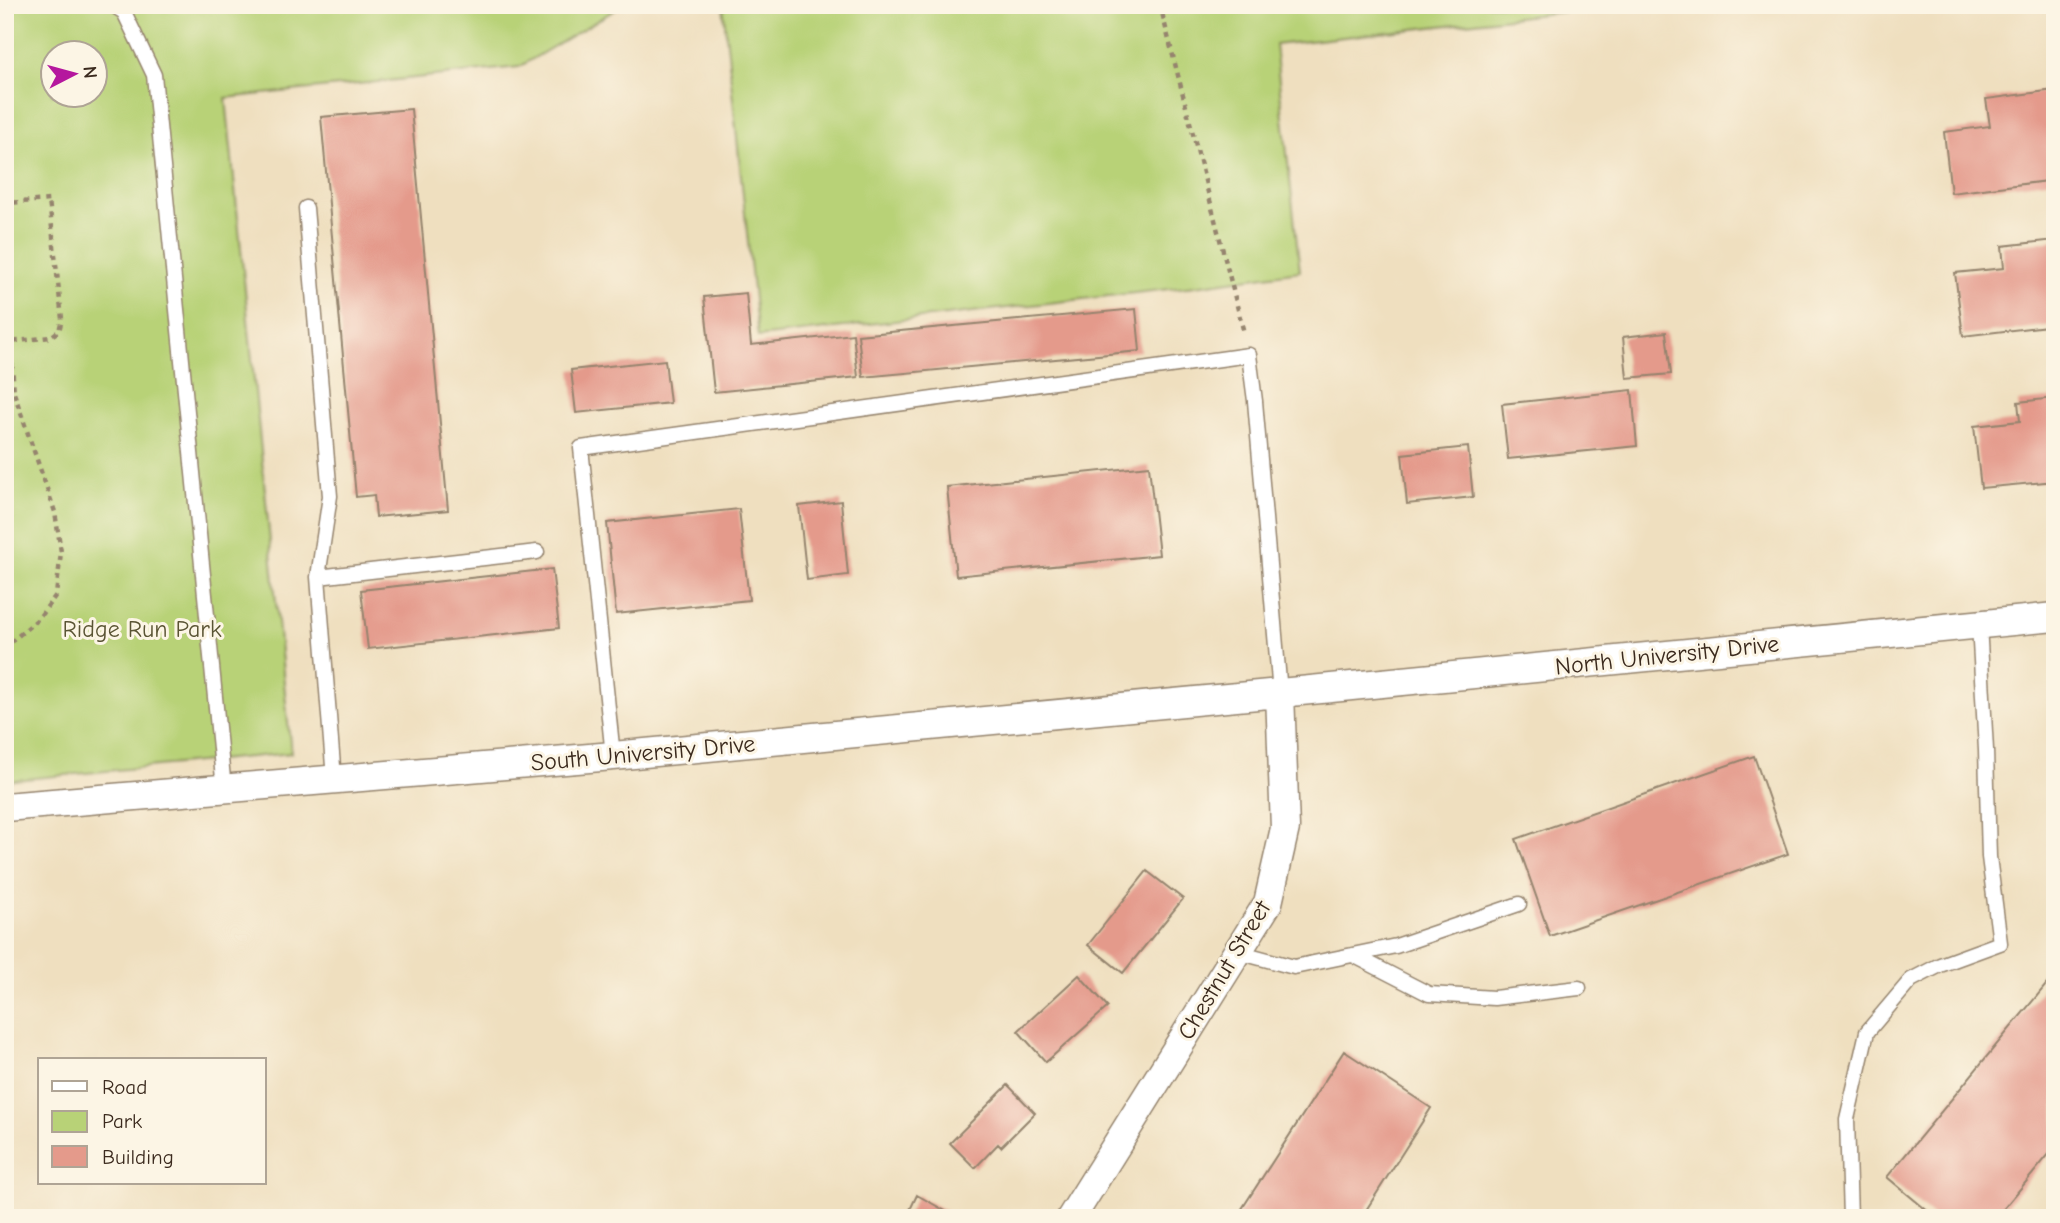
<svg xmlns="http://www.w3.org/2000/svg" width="2060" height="1223" viewBox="0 0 2060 1223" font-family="'Comic Neue',sans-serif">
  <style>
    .green { fill: #b8d277; stroke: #7a7e4a; stroke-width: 2; fill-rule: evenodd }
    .building { fill: #e49a8b }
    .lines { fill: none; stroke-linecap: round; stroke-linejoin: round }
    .service-casing { stroke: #95846e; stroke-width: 17 }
    .minor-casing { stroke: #95846e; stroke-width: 31 }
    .path { stroke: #95846e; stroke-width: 4.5; stroke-dasharray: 5 5; stroke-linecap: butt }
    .service { stroke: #fff; stroke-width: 14 }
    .minor { stroke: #fff; stroke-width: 28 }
    .labels { text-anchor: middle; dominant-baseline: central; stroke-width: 6; stroke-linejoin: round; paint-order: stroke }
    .park-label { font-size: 24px; fill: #5a5434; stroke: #fcf5e5 }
    .street-label { font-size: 24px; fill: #3b2a1e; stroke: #fcf5e5 }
  </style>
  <rect width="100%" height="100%" fill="#fcf5e5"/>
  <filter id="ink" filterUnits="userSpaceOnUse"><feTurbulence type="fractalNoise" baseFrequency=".0143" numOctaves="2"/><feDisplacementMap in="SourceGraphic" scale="14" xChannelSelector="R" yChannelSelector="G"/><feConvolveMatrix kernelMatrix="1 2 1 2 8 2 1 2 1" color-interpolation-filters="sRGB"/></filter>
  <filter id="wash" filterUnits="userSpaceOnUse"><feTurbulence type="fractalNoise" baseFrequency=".00686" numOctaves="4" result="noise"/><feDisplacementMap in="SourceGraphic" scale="28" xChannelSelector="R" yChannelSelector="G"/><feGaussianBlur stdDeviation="1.57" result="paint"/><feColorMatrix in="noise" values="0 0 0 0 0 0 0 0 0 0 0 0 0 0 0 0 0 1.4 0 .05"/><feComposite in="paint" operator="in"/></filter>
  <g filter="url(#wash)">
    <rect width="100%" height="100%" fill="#efdfbf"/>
    <path class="green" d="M5,5h618l-104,62 -293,31 65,655 -286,28zM52,52h42v42h-42z
      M723,5h899l-347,40 25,226 -105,15 -437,51z"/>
    <g id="blocks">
      <path class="building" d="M2055,90v90l-104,13 -7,-61 46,-6 -4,-27z
        M411,109l37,401 -72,7 -2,-22 -18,2 -35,-380z
        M2055,240v85l-92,11 -8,-63 49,-5 -2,-22z
        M746,293l5,52 102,-11 5,43 -144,15 -10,-95z
        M1136,309l4,42 -277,26 -5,-42z
        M1666,332l5,42 -44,4 -4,-41z
        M665,360l5,43 -94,10 -5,-43z
        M1632,390l5,56 -129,13 -6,-55z
        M2055,398v83l-74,7 -7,-62 46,-5 -2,-19z
        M1468,447l5,50 -66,7 -5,-50z
        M1149,466l10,89 -203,21 -9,-89z
        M841,501l7,74 -41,5 -8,-74z
        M739,509l10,91 -133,14 -9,-91z
        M552,569l7,59 -191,21 -7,-59z
        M1754,756l34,98 -238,82 -34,-97z
        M1147,871l36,28 -60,74 -35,-28z
        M2055,974v173l-59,71h-60l-49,-41z
        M1079,975l29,32 -62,55 -28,-31z
        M1344,1051l87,57 -70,110h-125z
        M1008,1085l27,28 -34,34 -3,-3 -23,24 -25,-25z
        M917,1195l41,23h-52z"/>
    </g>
  </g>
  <g filter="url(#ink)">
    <use href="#blocks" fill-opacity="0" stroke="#95846e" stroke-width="2"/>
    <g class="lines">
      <g class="service-casing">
        <path id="service" d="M113,5l11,7 30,63 70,714
          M306,208l24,288 -12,81 16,202
          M318,577l219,-25
          M613,756l-32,-308 668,-93 6,46 25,292
          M1238,952l56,15 102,-21 123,-42
          M1353,955l76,39 65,4 85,-10
          M1850,1218l-3,-99 20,-87 44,-52 29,-15 60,-22 -11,-86 -3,-107 -7,-126"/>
      </g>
      <g class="minor-casing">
        <path id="minor" d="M5,807l608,-51 667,-63 775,-76
          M1071,1218l197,-315 17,-75 -5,-135"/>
      </g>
      <path class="path" d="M1160,5l84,328
        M5,200l2,3 42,-3 13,119 -3,12 -9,6 -40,5
        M5,314l6,35 3,44 41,119 6,40 -5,43 -18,24 -33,28"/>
      <use href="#service" class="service"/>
      <use href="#minor" class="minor"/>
    </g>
  </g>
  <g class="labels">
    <g class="park-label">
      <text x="142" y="629">Ridge Run Park</text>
    </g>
    <g class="street-label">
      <text transform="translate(1667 655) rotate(-6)">North University Drive</text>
      <text transform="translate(643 753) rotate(-5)">South University Drive</text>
      <text transform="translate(1224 970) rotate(-59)">Chestnut Street</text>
    </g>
  </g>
  <rect width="2060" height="1223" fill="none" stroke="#fcf5e5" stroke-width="28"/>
  <rect x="38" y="1058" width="228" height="126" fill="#fcf5e5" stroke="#afa495" stroke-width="2"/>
  <rect x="52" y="1081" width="35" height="10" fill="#ffffff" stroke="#afa495" stroke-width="2"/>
  <text x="102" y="1094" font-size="21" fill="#3b2a1e">Road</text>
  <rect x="52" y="1111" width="35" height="21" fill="#b8d277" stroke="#afa495" stroke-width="2"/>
  <text x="102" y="1128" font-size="21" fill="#3b2a1e">Park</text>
  <rect x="52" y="1146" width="35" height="21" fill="#e49a8b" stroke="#afa495" stroke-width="2"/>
  <text x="102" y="1164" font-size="21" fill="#3b2a1e">Building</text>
  <g transform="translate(74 74) rotate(84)"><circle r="33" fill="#fcf5e5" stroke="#afa495" stroke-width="2"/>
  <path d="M0-5L12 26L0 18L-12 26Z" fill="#b5179e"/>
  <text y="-10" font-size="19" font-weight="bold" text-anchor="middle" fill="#3b2a1e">N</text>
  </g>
</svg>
